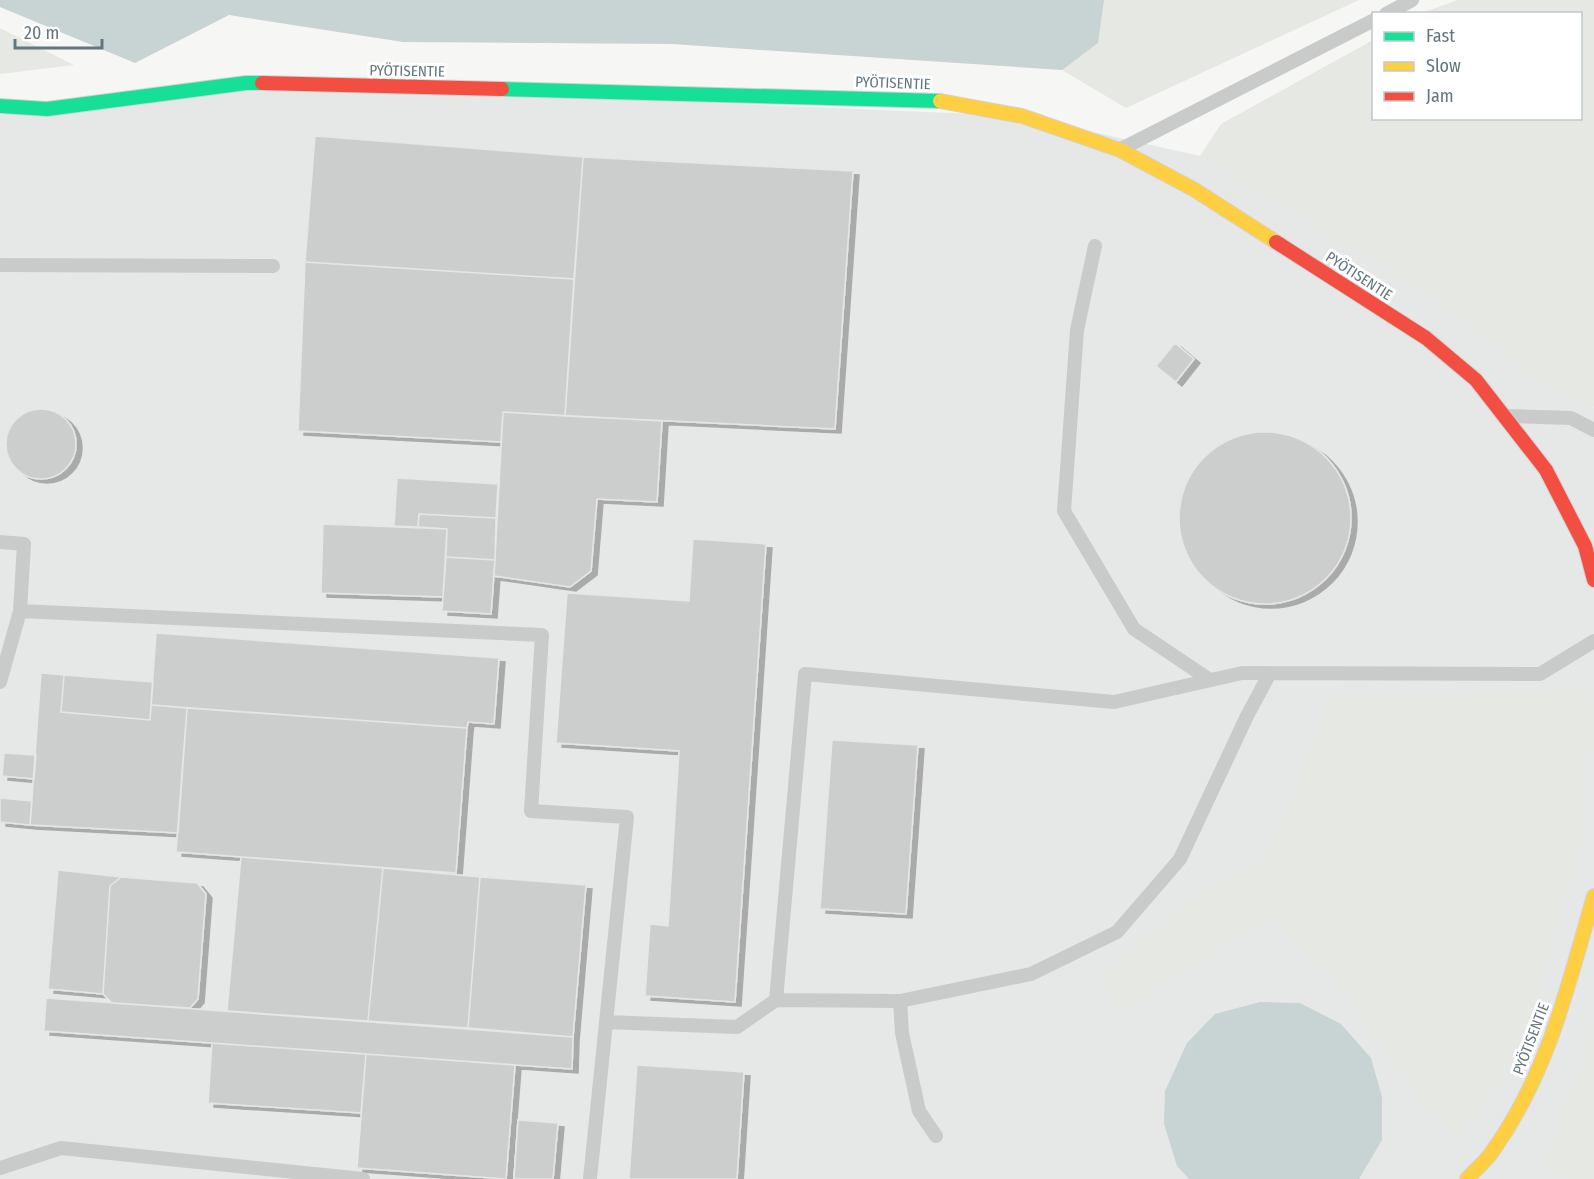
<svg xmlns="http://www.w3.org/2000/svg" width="1594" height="1179" viewBox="0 0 1594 1179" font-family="'Fira Sans Condensed',sans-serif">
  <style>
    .built { fill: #e6e8e7 }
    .green { fill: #e6e8e3 }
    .water { fill: #c8d3d4 }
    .building { fill: #cccece; stroke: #e6e6e5; stroke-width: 1.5; filter: url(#shadow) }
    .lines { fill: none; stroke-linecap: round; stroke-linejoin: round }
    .fast-casing { stroke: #d2d3d3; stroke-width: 16 }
    .slow-casing { stroke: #d2d3d3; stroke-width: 16 }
    .jam-casing { stroke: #d2d3d3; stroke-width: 16 }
    .lane { stroke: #c9cbca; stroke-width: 14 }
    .fast { stroke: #16e098; stroke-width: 14 }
    .slow { stroke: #ffcf43; stroke-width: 14 }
    .jam { stroke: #f24e42; stroke-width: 14 }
    .labels { text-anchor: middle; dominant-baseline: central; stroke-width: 6; stroke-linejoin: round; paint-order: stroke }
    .street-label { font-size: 15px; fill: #63767e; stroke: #fff }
  </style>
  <defs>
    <filter id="shadow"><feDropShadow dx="6" dy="4" stdDeviation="0" flood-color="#0004"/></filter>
  </defs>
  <rect width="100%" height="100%" fill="#f6f6f5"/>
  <path class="built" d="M246,83l776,33 178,40 238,144 103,85 53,23v771h-1594v-1064z"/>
  <path class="green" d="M1099,0h260l-233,108 -64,-38z
    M1458,0h136v408l-53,-23 -103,-85 -238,-144 21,-32 152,-84 1,78h206v-104l-158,-1z
    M0,28l74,37 -74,9z
    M1593,690l-11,149 -63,216 -61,82 -34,-30 -95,-135 -60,-55 -149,96 -19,-37 87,-74 74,-41 35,-77 34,-89z
    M1594,1028v151h-15l-40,-9 39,-92z"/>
  <path class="water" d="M0,0h1104l-6,43 -36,27 -390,-26 -269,-2 -174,-27 -94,48 -135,-56z
    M1260,1002l40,1 41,21 30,34 11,39v43l-23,39h-170l-12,-13 -13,-42 1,-33 22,-48 28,-29z"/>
  <path class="building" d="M315,136l268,21 -9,122 -269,-17z
    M583,157l270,14 -18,258 -270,-13z
    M305,262l269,17 -9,137 -62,-4 -2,30 -203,-11z
    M1175,343l19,16 -18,23 -20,-16z
    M6 444a35 35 0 1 1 70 0a35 35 0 1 1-70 0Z
    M503,412l159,9 -5,81 -60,-3 -6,72 -21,16 -76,-11z
    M1179 518a86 86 0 1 1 172 0a86 86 0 1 1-172 0Z
    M397,478l101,6 -2,34 -77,-4 -1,13 -24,-1z
    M419,514l77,4 -1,42 -49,-3 1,-28 -29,-2z
    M323,524l124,5 -4,68 -122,-4z
    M693,539l73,5 -31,458 -90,-6 5,-72 18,2 11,-175 -123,-8 11,-150 122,8z
    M446,557l49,3 -4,54 -49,-3z
    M156,633l343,25 -5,66 -26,-2 -1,6 -316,-23z
    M41,673l23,2 -3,37 89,8 1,-15 36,3 -9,125 -148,-8z
    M64,675l89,7 -3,38 -89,-8z
    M187,708l280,20 -11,145 -280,-21z
    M832,740l86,5 -12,169 -86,-5z
    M4,753l32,2 -2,24 -32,-3z
    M0,798l32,3 -2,24 -30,-3z
    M241,857l142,11 -15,153 -141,-10z
    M383,868l97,9 -12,151 -100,-7z
    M58,870l63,7 -11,9 -7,108 -55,-5z
    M121,877l76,6 9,11 -8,105 -8,9 -78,-5 -9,-9 7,-108z
    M480,877l106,8 -13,152 -105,-9z
    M46,998l527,39 -1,32 -528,-38z
    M212,1043l154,11 -5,59 -153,-10z
    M366,1054l149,11 -9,114 -149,-11z
    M637,1065l107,7 -7,107h-108z
    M518,1120l40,3 -5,56h-39z"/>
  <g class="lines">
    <g class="fast-casing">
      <path id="fast" d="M502,89l438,12
        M0,106l47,3 199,-26h16"/>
    </g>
    <g class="slow-casing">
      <path id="slow" d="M940,101l82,15 98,34 75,40 81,52
        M1467,1179c8,-9 18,-17 25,-27 57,-80 75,-164 102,-256"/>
    </g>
    <g class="jam-casing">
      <path id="jam" d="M262,83l240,6
        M1276,242l150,96 50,42 70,90 39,76 9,34"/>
    </g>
    <path class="lane" d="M1386,14l26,-14
      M1121,149l253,-129
      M1095,246l-18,84 -13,181 70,118 76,51
      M0,265l273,1
      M1506,416l65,2 23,12
      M0,542l24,2 -4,67 522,24 -11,176 96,6 -37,362
      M0,682l20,-71
      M776,1000l124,1 131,-27 86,-42 63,-73 67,-143 23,-43
      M900,1001l2,32 17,78 17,25
      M606,1022l131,5 39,-27 29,-326 309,28 128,-29 298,1 54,-33
      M0,1168l61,-20 302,31"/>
    <use href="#fast" class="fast"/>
    <use href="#slow" class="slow"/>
    <use href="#jam" class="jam"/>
  </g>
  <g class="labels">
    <g class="street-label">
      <text transform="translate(407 71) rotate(1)">PYÖTISENTIE</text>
      <text transform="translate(893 83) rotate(2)">PYÖTISENTIE</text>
      <text transform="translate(1359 276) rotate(33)">PYÖTISENTIE</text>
      <text transform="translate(1531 1039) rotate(-69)">PYÖTISENTIE</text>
    </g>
  </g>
  <rect x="1372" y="12" width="210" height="108" fill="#ffffff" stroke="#c1c8cb" stroke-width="1.5"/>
  <rect x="1384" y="32" width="30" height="9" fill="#16e098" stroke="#c1c8cb" stroke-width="1.5"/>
  <text x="1426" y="42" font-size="18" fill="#63767e">Fast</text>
  <rect x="1384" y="62" width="30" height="9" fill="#ffcf43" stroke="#c1c8cb" stroke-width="1.5"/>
  <text x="1426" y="72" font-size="18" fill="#63767e">Slow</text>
  <rect x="1384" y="92" width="30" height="9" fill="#f24e42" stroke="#c1c8cb" stroke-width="1.5"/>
  <text x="1426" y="102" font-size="18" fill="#63767e">Jam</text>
  <path d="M15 39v9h87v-9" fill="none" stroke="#63767e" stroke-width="3"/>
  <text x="24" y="39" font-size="18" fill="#63767e" stroke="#ffffff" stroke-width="4.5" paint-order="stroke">20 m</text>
</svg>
